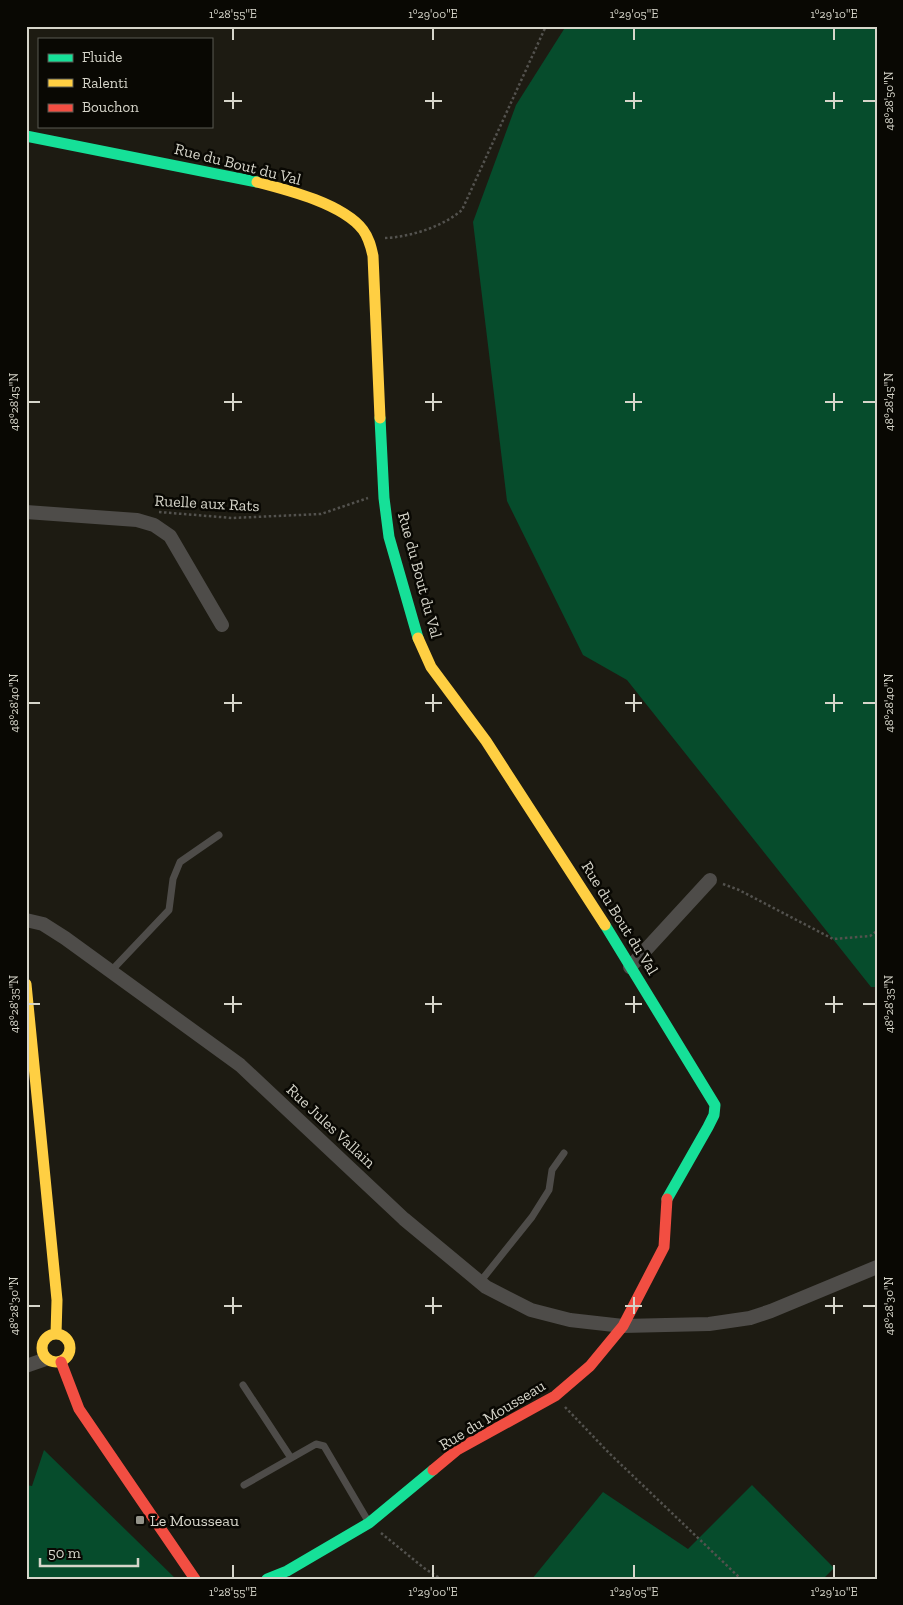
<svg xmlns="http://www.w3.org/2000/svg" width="903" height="1605" viewBox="0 0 903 1605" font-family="'Zilla Slab',serif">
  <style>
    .forest { fill: #064c2c }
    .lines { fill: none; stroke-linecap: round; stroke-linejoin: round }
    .path { stroke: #53524e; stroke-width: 2.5; stroke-dasharray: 2.5 2.5; stroke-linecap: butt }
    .lane { stroke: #4e4c49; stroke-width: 7 }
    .street { stroke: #4e4c49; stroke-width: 14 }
    .fast { stroke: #16e098; stroke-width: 11 }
    .slow { stroke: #ffcf43; stroke-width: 11 }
    .jam { stroke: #f24e42; stroke-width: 11 }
    .ticks { fill: none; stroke: #d6d5ca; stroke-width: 2 }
    .poi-dot { fill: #95948a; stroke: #090803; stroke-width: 2 }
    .labels { text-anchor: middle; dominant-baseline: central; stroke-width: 5; stroke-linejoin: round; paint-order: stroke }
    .street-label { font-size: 16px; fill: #d6d5ca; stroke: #090803 }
    .poi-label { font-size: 16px; fill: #d6d5ca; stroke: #090803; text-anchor: start }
    .neatline { fill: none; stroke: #d6d5ca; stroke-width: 2 }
    .ticks-label { font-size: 12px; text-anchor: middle; fill: #d6d5ca }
  </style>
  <rect width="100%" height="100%" fill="#1d1b12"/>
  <path class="forest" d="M566,26h311v961h-6l-244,-307 -44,-25 -76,-154 -34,-279 43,-117z
    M44,1450l132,129h-150v-94l6,1z
    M752,1485l82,83 -11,11h-291l71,-87 85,57z"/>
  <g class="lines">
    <path class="path" d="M385,238c25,-1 57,-11 77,-28l84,-184
      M159,512l73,6 89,-4 47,-16
      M723,884l16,6 94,49 37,-3 7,-5
      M565,1407l44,46 132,126
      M381,1533l43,35 17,11"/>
    <path class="lane" d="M112,970l57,-60 4,-31 7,-17 39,-27
      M480,1282l52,-65 17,-27 3,-20 12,-17
      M243,1385l48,73
      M244,1485l72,-41 8,2 44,75"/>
    <path class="street" d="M26,512l111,8 17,5 16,11 52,89
      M26,920l17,4 22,14 175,127 164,154 82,68 45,23 39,10 53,6 86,-2 41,-6 21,-7 106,-44
      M630,967l80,-87
      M26,1366l20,-7"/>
    <path class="fast" d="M26,136l231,46
      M380,418l4,80 5,39 29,101
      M605,925l110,180 -1,10 -6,12 -41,72
      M267,1579l20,-8 82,-48 64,-53"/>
    <path class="slow" d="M257,182c31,8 86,22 106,48 6,8 8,17 10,26l7,162
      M418,638l13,29 55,74 119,184
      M26,984l31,316 -1,34
      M42 1348a14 14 0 1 1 28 0a14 14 0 1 1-28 0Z"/>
    <path class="jam" d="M61,1362l18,47 116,170
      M433,1470l24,-20 98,-54 35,-30 33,-40 41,-79 3,-48"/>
  </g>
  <path class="ticks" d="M233,28v12M433,28v12M634,28v12M834,28v12M233,92v17M433,92v17M634,92v17M834,92v17M224,101h18M425,101h17M625,101h17M825,101h18M863,101h13M233,393v18M433,393v18M634,393v18M834,393v18M28,402h12M224,402h18M425,402h17M625,402h17M825,402h18M863,402h13M233,694v18M433,694v18M634,694v18M834,694v18M28,703h12M224,703h18M425,703h17M625,703h17M825,703h18M863,703h13M233,996v17M433,996v17M634,996v17M834,996v17M28,1004h12M224,1004h18M425,1004h17M625,1004h17M825,1004h18M863,1004h13M233,1297v17M433,1297v17M634,1297v17M834,1297v17M28,1306h12M224,1306h18M425,1306h17M625,1306h17M825,1306h18M863,1306h13M233,1565v13M433,1565v13M634,1565v13M834,1565v13"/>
  <rect class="poi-dot" x="135" y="1515" width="10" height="10" rx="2.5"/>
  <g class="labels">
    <g class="street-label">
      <text transform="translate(238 164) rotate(14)">Rue du Bout du Val</text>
      <text transform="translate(207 503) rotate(3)">Ruelle aux Rats</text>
      <text transform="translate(420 575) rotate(75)">Rue du Bout du Val</text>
      <text transform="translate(620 918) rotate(58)">Rue du Bout du Val</text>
      <text transform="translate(331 1126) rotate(43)">Rue Jules Vallain</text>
      <text transform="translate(492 1415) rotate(-31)">Rue du Mousseau</text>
    </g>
    <g class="poi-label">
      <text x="150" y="1520">Le Mousseau</text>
    </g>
  </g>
  <rect width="903" height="1605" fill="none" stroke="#090803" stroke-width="55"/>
  <rect x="38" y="38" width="175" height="90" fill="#090803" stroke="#5b5a53"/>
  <rect x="48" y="54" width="25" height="8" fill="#16e098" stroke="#5b5a53"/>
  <text x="82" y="62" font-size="15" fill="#d6d5ca">Fluide</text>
  <rect x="48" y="79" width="25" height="8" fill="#ffcf43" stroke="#5b5a53"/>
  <text x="82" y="88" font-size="15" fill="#d6d5ca">Ralenti</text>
  <rect x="48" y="104" width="25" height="8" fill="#f24e42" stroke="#5b5a53"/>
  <text x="82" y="112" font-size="15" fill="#d6d5ca">Bouchon</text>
  <path d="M40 1558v8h98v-8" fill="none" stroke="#d6d5ca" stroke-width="2.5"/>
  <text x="48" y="1558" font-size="15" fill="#d6d5ca" stroke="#090803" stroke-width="4" paint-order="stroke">50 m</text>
  <rect x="28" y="28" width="848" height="1550" class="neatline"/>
  <g class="ticks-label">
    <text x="233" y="18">1°28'55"E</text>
    <text x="433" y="18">1°29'00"E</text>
    <text x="634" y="18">1°29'05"E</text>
    <text x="834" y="18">1°29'10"E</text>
    <text transform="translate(889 101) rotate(-90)" y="4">48°28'50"N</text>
    <text transform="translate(14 402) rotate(-90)" y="4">48°28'45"N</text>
    <text transform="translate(889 402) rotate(-90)" y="4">48°28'45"N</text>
    <text transform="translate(14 703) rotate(-90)" y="4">48°28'40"N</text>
    <text transform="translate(889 703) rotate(-90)" y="4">48°28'40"N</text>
    <text transform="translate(14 1004) rotate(-90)" y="4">48°28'35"N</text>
    <text transform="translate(889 1004) rotate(-90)" y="4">48°28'35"N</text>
    <text transform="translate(14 1306) rotate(-90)" y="4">48°28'30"N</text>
    <text transform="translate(889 1306) rotate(-90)" y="4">48°28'30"N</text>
    <text x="233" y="1596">1°28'55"E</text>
    <text x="433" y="1596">1°29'00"E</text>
    <text x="634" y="1596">1°29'05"E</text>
    <text x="834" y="1596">1°29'10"E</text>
  </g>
</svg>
